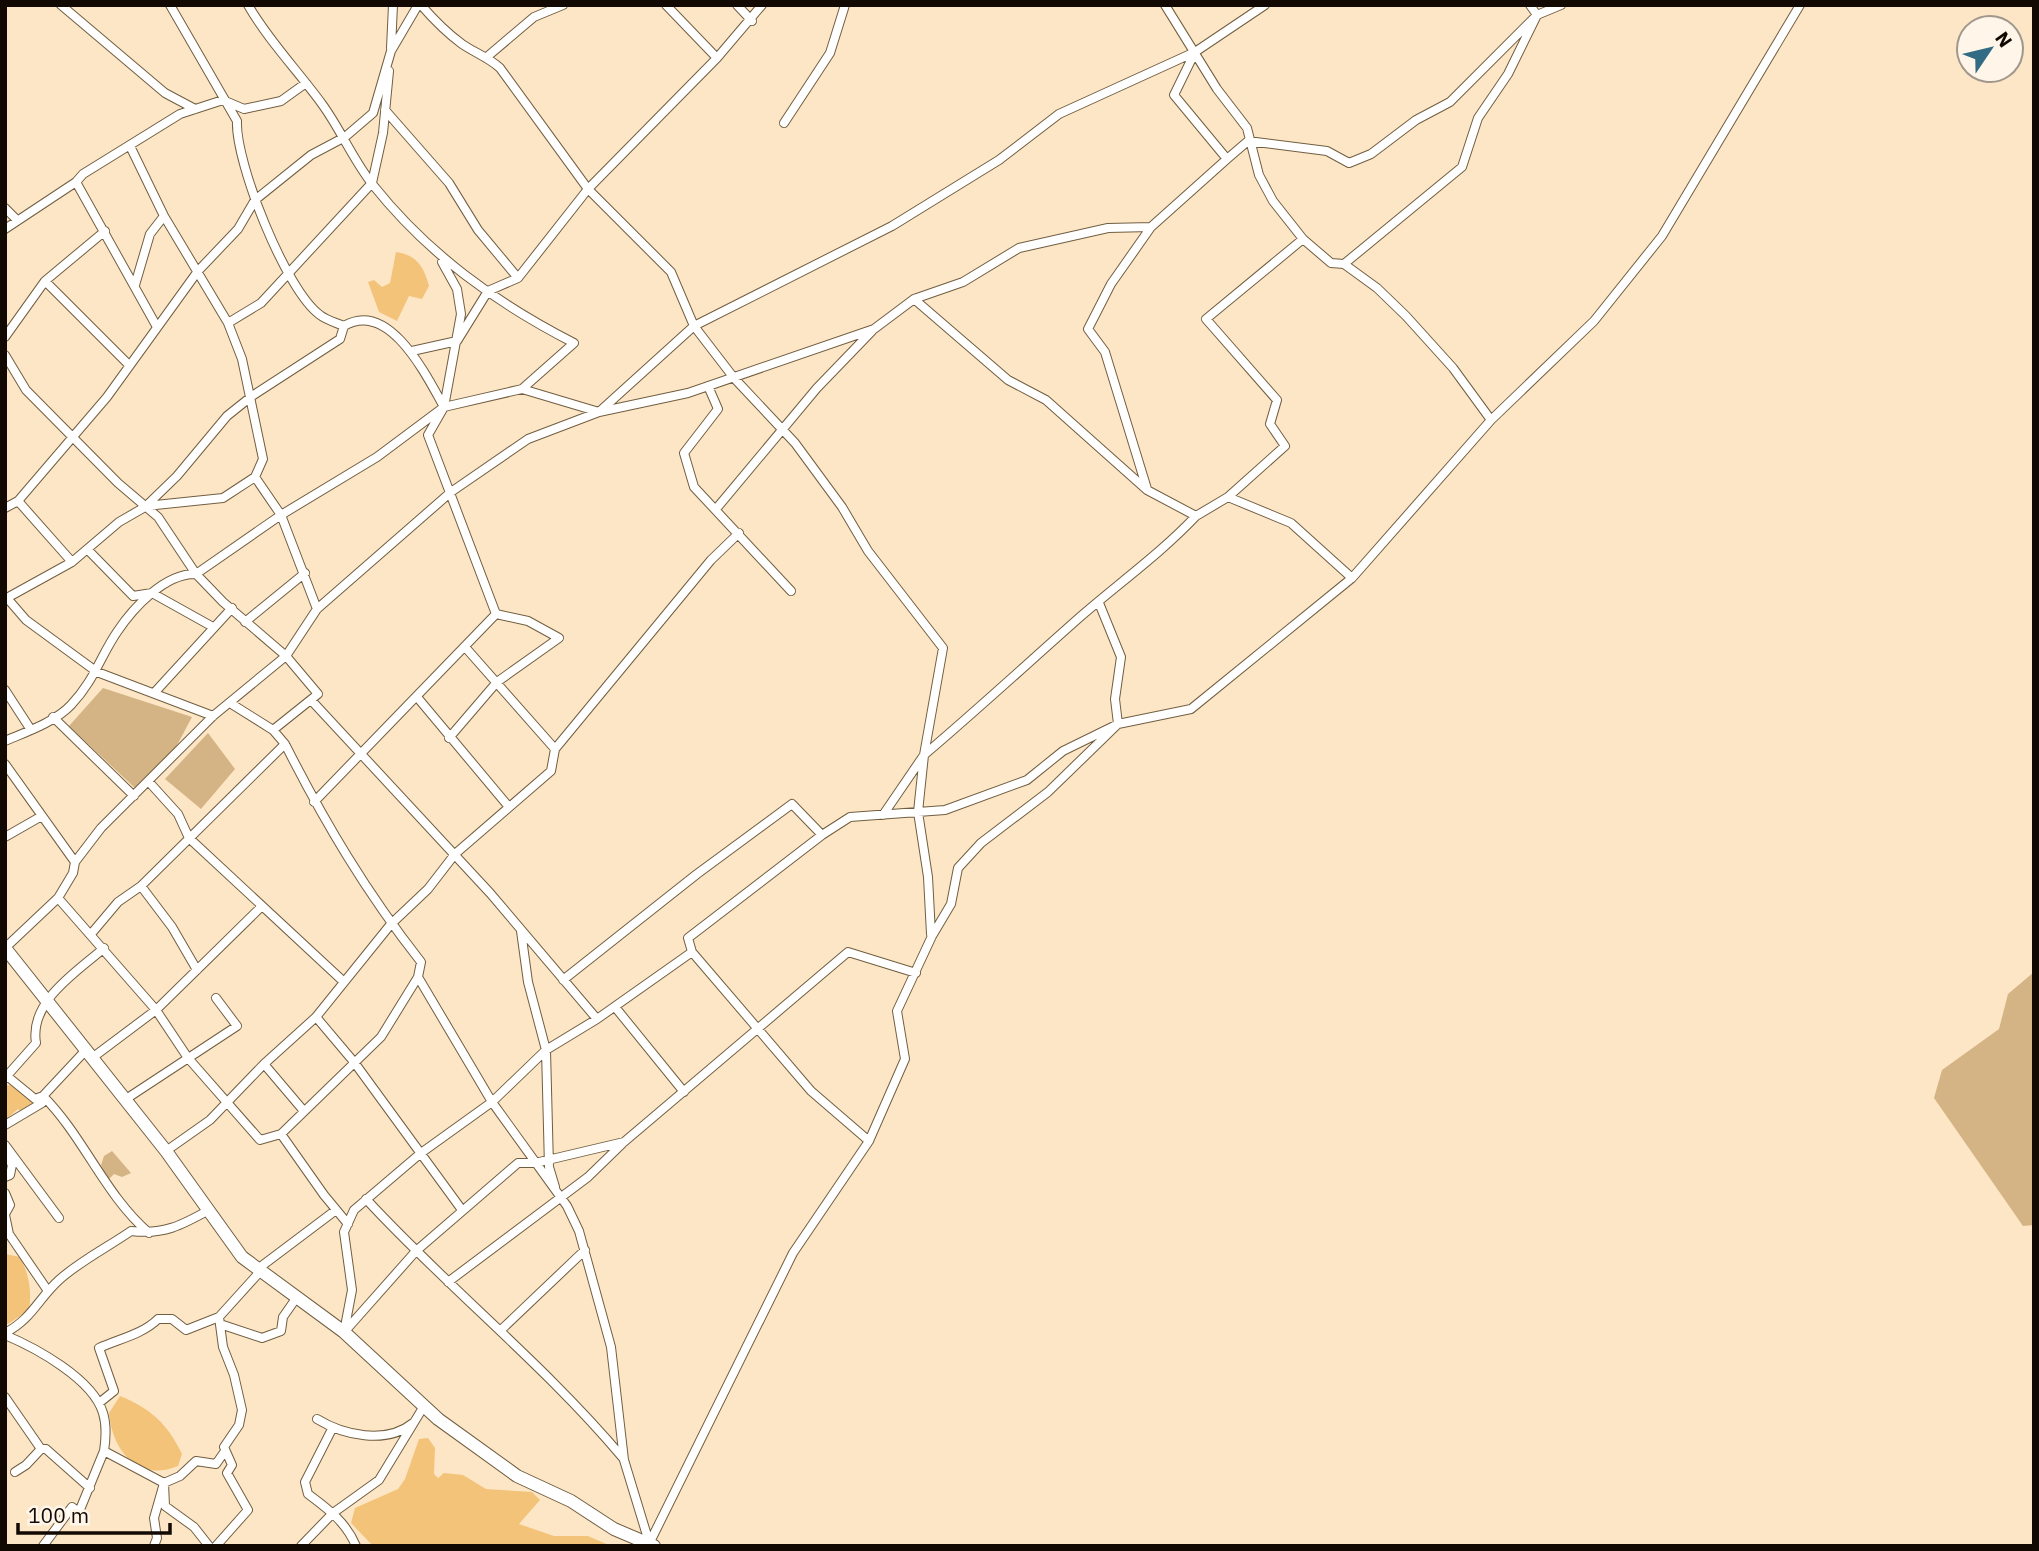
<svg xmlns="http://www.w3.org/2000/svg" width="2039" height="1551" viewBox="0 0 2039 1551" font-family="'IBM Plex Sans',sans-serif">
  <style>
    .green { fill: #d4b484 }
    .water { fill: #f3c379 }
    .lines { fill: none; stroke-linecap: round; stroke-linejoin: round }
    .street-casing { stroke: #715e41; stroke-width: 10 }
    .secondary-casing { stroke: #715e41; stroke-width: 14 }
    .street { stroke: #fff; stroke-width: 8 }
    .secondary { stroke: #fff; stroke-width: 12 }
  </style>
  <rect width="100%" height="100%" fill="#fde6c5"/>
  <path class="green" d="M103,688l89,29 -18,34 -37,39 -68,-64z
    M208,733l27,36 -34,40 -36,-30z
    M2034,972v253l-11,1 -89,-128 8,-28 57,-41 9,-35z
    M112,1151l19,22 -9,4 -8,-3 -6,6 -7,-15 3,-9z"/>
  <path class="water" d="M396,252c21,3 28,15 33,34l-7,13 -13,-3 -12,25 -18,-9 -11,-30 6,-2 8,7 8,-4z
    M10,1085l31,16 -18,11 -5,-3 -13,11v-34z
    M5,1254l15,3c9,17 12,34 9,53l-21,14 -3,-3z
    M120,1396c30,12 48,28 62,58l-4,12c-40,17 -66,-16 -69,-53z
    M428,1438l7,10 -1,26 4,4 6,-5 19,2 23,14 46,3 8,8 -21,24 35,12h34l23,10h-238l-22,-23 4,-15 43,-19 7,-10 14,-40z"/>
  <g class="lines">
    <g class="street-casing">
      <path id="street" d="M61,5l104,88 30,16
        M170,5l67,116c-2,41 49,170 83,194 6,5 17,8 24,11 45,-27 82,49 100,81l-16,28 68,179
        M248,5c20,35 50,66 74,99 19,26 31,56 51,81 55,69 123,118 201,158l-52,46
        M421,5c13,15 26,28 41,39 13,9 26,13 38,24l88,121 83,83 23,54 40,52 61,65 47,64 26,44 75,97 -19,107 -41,60
        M666,5l51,53
        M737,5l15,16
        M391,48l2,-43
        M488,56l46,-39 29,-12
        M385,110l64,73 29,47 40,48
        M784,123l46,-70 15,-48
        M130,146l34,70 -14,18 -15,51
        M1227,159l21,-18 79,10 22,12 22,-9 45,-34 34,-18 87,-87 -7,-10
        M76,182l81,145
        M5,208l12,12
        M164,216l64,107 14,36 21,100 -8,18
        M5,229l71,-47 7,-8 97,-60 43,-14 21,9 37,-8 25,-18
        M1303,239l28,24 13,1 33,24 29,28 47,52 38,52
        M442,262l15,27 4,25 -17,93
        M1344,264l118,-97 16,-49 30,-44 29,-59 24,-10
        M45,281l84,84
        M914,299l94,81 38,20 101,90 49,26 32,-19 57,-51 -15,-22 7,-24 -71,-81 97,-80 -30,-38 -14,-26 -12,-47 -30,-39 -52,-84
        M228,323l33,-20 111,-120 11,-50 6,-62
        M5,337l40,-56 60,-50
        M412,351l45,-10 31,-50 30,-13 70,-89 129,-131 45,-53
        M5,355l21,35 92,93 40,34 38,57 27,28 63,54 32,38 -45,36
        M708,386l10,23 -34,44 10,34 97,104
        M1147,489l-42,-137 -17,-23 23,-45 40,-57 76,-68 -53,-64 21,-43
        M1228,497l63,26 61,55
        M18,501l54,61
        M146,506l77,-8 32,-21 26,38 36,94
        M5,508l13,-7 89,-104 91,-126 40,-42 17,-29 56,-45 34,-18 28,-24 18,-62 27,-46
        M716,509l101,-121 55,-57
        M88,550l45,46 19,-3 61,34
        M7,598l19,22 71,52 116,44
        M5,599l67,-37 47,-40 26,-15 32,-31 50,-60 25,-20 88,-57 4,-13
        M245,622l60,-49
        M465,647l90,102
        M5,690l26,40
        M155,692l77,-84
        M417,697l92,110
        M311,700l179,193 107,126
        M230,703l43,27 12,14c40,79 81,148 136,218l-3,15 74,125 75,104 12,25 32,116 13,113 25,82
        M53,717l81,79
        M449,738l48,-56 62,-44 -31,-17 -32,-7
        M5,741c21,-9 50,-19 66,-36 23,-24 29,-48 46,-73 16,-24 48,-59 79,-58l85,-59 96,-58 67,-50 78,-18 77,23 89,-19 186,-64 40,-30 49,-17 56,-34 89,-20 43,-1
        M5,764l70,98
        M149,782l29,32 11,24 155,144
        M314,802l182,-188
        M5,837l35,-20
        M141,886l144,-142
        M58,898l98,112 32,48 72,82 21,-6 100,-97 37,-60
        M521,931l7,51 18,68 3,117 6,20
        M91,934l27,-32 23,-16 31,41 25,43
        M931,934l-3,-57 -10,-65 6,-57c53,-45 104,-92 156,-138 39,-34 80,-63 116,-101
        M5,948l53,-50 15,-25 2,-11 26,-34 112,-112 73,-60 31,-47 134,-117 77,-53 71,-27 95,-86 198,-100 107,-66 60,-46 136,-62 70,-47
        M692,952l119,139 58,50
        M563,980l134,-106 95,-70 30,31
        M615,1007l69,85
        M316,1017l38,45 108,148
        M92,1058l64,-48 105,-103
        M264,1064l39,46
        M7,1076l28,23 8,-3c41,41 61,98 106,137
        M5,1078l31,-35c-7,-42 41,-71 68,-95
        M126,1099l111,-73 -21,-28
        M5,1125l37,-22 1,-7 43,-46
        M281,1134l43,61 24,29
        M5,1145l54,73
        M166,1151l44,-31 54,-56 52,-47 75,-93 37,-35 27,-35 96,-83 4,-22 156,-189 28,-27
        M5,1152l7,13 -2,10 -5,2
        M5,1193l5,12 -5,9
        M366,1199c83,90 178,165 257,259
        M5,1215l4,19 39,57
        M448,1282l140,-105 34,-33
        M220,1324l42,14 19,-7 2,-14 14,-20
        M346,1330l70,-79 102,-88h17l89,-21 224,-190 68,21
        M501,1330l84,-80
        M344,1332l8,-42 -8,-58 10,-22 67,-57 71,-51 54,-52 51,-31 95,-67 -4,-14 134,-103 28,-18 95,-7 82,-30 36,-29 55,-27 73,-15 161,-131 139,-158 103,-99 68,-85 138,-231
        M5,1333c27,-14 33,-34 54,-53 21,-19 49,-33 72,-49 33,4 51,-6 78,-21
        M5,1335c31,13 88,44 98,78 4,13 3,25 1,38l60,32 1,23 29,21 15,19
        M5,1397l36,52h5l44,39
        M99,1403l15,-12 -15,-43c20,-9 44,-14 59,-29h14l14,11 33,-13 38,-42 2,-7 77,-58
        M317,1419c26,16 69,26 96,4
        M332,1429l-27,53 3,12c20,15 38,28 48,52
        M15,1472l11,-7 15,-16
        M43,1546l29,-39 7,5 25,-61
        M154,1546l3,-8 -3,-20 10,-35 16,-7 16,-15 20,3 9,-13
        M216,1546l32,-36 -21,-37 5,-8 -8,-18 15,-22 3,-15 -8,-35 -11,-28 -4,-30
        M301,1546l32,-33 46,-33 45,-74
        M648,1546l145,-293 76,-112 36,-82 -8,-48 35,-75 19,-32 7,-36 23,-25 67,-51 70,-68 -3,-25 6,-42 -22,-54"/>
    </g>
    <g class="secondary-casing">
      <path id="secondary" d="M5,948l161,203 76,106 102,75 94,87 79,57 54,25 43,28 40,17"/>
    </g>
    <use href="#street" class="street"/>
    <use href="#secondary" class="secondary"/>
  </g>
  <rect width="2039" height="1551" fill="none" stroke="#120a02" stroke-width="14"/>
  <g transform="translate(1990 49) rotate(55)"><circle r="33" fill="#fff6e9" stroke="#a0988d" stroke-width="2"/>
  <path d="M0-5L12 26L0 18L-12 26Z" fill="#316c84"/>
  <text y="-10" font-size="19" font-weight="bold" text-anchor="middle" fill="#120a02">N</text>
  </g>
  <path d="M18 1523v10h152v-10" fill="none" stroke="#120a02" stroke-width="3.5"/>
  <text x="28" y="1523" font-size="21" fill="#120a02" stroke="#fff6e9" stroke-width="5" paint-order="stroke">100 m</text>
</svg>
